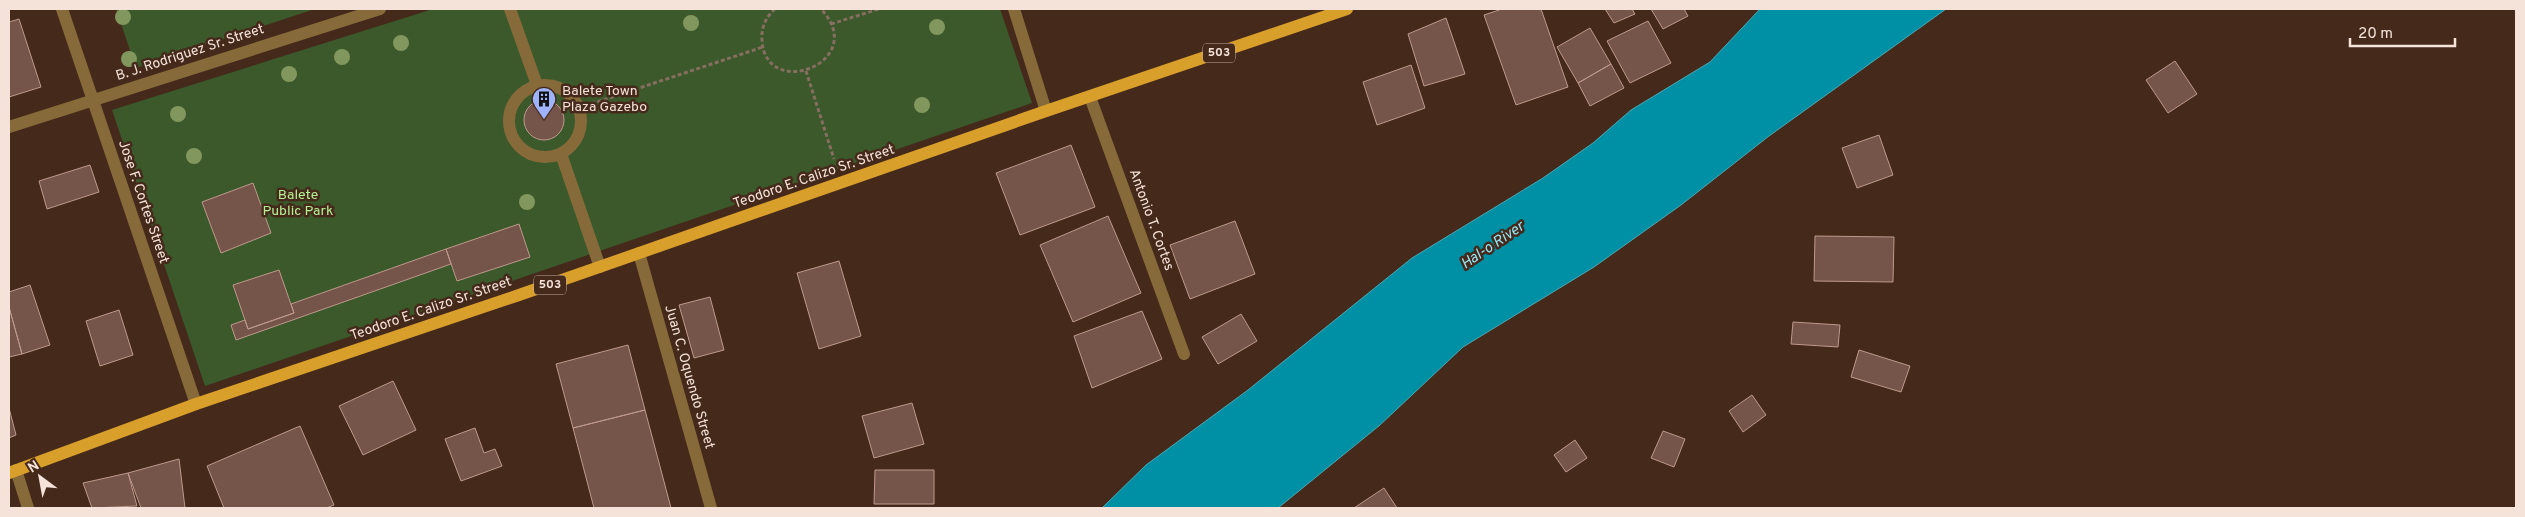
<svg xmlns="http://www.w3.org/2000/svg" width="2525" height="517" viewBox="0 0 2525 517" font-family="Overpass,sans-serif">
  <style>
    .green { fill: #3b592a }
    .water { fill: #0090a5; stroke: #4aa9b5 }
    .building { fill: #755449; stroke: #be998d }
    .lines { fill: none; stroke-linecap: round; stroke-linejoin: round }
    .path { stroke: #866e61; stroke-width: 3; stroke-dasharray: 4 2.5; stroke-linecap: butt }
    .service { stroke: #866a3a; stroke-width: 12 }
    .pedestrian { stroke: #866a3a; stroke-width: 12 }
    .minor { stroke: #866a3a; stroke-width: 12 }
    .primary { stroke: #d99f2b; stroke-width: 12 }
    .tree { fill: #82975e }
    .labels { text-anchor: middle; dominant-baseline: central; stroke-width: 5; stroke-linejoin: round; paint-order: stroke }
    .shield { fill: #452a1b; stroke: #c0aba0; stroke-width: 1 }
    .shield-label { font-size: 12px; font-weight: bold; fill: #f5e2d9 }
    .street-label { font-size: 14px; fill: #f5e2d9; stroke: #452a1b }
    .poi-label { font-size: 14px; fill: #f5e2d9; stroke: #452a1b; text-anchor: start }
    .park-label { font-size: 14px; fill: #b4f094; stroke: #452a1b }
    .water-label { font-size: 15px; font-style: italic; fill: #96e5f6; stroke: #452a1b }
  </style>
  <rect width="100%" height="100%" fill="#452a1b"/>
  <path class="green" d="M116,9h199l-179,59z
    M433,9h567l32,94 -827,283 -93,-276z"/>
  <path class="water" d="M1760,9h186l-177,127 -88,69 -87,62 -131,80 -83,78 -102,83h-176l44,-43 102,-75 164,-132 131,-80 50,-35 38,-33 79,-48z"/>
  <path class="building" d="M1502,9h39l27,78 -52,18 -32,-90z
    M1605,9h27l3,5 -21,9z
    M1651,9h33l4,7 -25,13z
    M1446,18l19,56 -41,12 -16,-52z
    M19,19l22,68 -32,10v-75z
    M1648,21l23,42 -41,20 -23,-42z
    M1590,28l21,36 -33,19 -21,-36z
    M2175,61l22,33 -29,19 -22,-33z
    M1611,64l13,24 -34,18 -12,-23z
    M1411,65l14,43 -48,17 -14,-43z
    M524 120a20 20 0 1 1 40 0a20 20 0 1 1-40 0Z
    M1879,135l14,40 -36,13 -15,-40z
    M1071,145l24,62 -75,28 -24,-62z
    M90,165l9,27 -52,17 -8,-28z
    M253,183l18,50 -50,20 -19,-51z
    M1108,216l33,77 -68,29 -33,-77z
    M1235,221l20,53 -65,25 -20,-54z
    M519,224l11,33 -73,24 -11,-32z
    M1815,236l79,1 -1,45 -79,-1z
    M446,249l5,15 -215,76 -5,-15 14,-5 3,9 46,-16 -3,-9z
    M839,261l22,75 -42,13 -22,-76z
    M279,270l15,43 -46,16 -15,-44z
    M30,285l20,60 -28,9 -13,-47v-15z
    M710,297l14,53 -30,8 -15,-53z
    M9,307l13,47 -13,3z
    M119,310l14,45 -33,11 -14,-45z
    M1142,311l20,48 -70,29 -18,-52z
    M1241,314l16,27 -39,23 -16,-27z
    M1793,322l47,3 -2,22 -47,-3z
    M628,345l17,65 -72,18 -17,-64z
    M1859,350l51,16 -9,26 -50,-15z
    M393,381l23,49 -53,25 -24,-49z
    M1752,395l14,20 -23,17 -14,-21z
    M912,403l12,41 -50,14 -12,-42z
    M9,408l7,27 -7,3z
    M645,410l26,98h-77l-21,-80z
    M300,426l34,79 -8,3h-102l-17,-42z
    M475,428l9,25 11,-4 7,17 -41,15 -16,-42z
    M1663,431l22,8 -11,28 -23,-9z
    M1575,440l12,18 -21,14 -12,-17z
    M179,459l6,49h-44l-13,-35z
    M875,470h59v34h-60z
    M128,473l9,33 -45,2 -9,-25z
    M1384,488l13,20h-43z"/>
  <g class="lines">
    <path class="path" d="M775,9c-9,8 -14,18 -13,31 3,62 109,22 59,-31
      M831,24l48,-15
      M806,71l28,88
      M579,108l184,-61"/>
    <path class="service" d="M16,470l12,38"/>
    <path class="pedestrian" d="M510,9l27,76
      M509 121a36 36 0 1 1 72 0a36 36 0 1 1-72 0Z
      M561,154l39,113"/>
    <path class="minor" d="M62,9l134,395
      M1014,9l32,102
      M1090,97l94,257
      M9,127l371,-118
      M639,253l72,255"/>
    <path class="primary" d="M9,473l187,-69 323,-109 527,-184 301,-102"/>
  </g>
  <g class="tree">
    <circle cx="123" cy="17" r="8"/>
    <circle cx="691" cy="23" r="8"/>
    <circle cx="937" cy="27" r="8"/>
    <circle cx="401" cy="43" r="8"/>
    <circle cx="342" cy="57" r="8"/>
    <circle cx="129" cy="59" r="8"/>
    <circle cx="289" cy="74" r="8"/>
    <circle cx="922" cy="105" r="8"/>
    <circle cx="178" cy="114" r="8"/>
    <circle cx="194" cy="156" r="8"/>
    <circle cx="527" cy="202" r="8"/>
  </g>
  <defs>
    <g id="building-pin" transform="scale(1.25)"><path d="M0 17L-7.5 6A9.5 9.5 0 1 1 7.5 6Z" fill="#9fb3fd" stroke="#452a1b"/><path d="M-4-6H4V6H1V3H-1V6H-4ZM-2.5-4.3h1.7v1.8h-1.7ZM.8-4.3h1.7v1.8H.8ZM-2.5-1h1.7V.8h-1.7ZM.8-1h1.7V.8H.8Z" fill="#111"/></g>
  </defs>
  <g fill-rule="evenodd">
    <use href="#building-pin" x="544" y="99"/>
  </g>
  <g class="labels">
    <g class="shield">
      <rect x="1203" y="43.5" width="32" height="19" rx="4"/>
      <rect x="534" y="275.5" width="32" height="19" rx="4"/>
    </g>
    <g class="shield-label">
      <text x="1219" y="53">503</text>
      <text x="550" y="285">503</text>
    </g>
    <g class="street-label">
      <text transform="translate(190 53) rotate(-18)">B. J. Rodriguez Sr. Street</text>
      <text transform="translate(814 177) rotate(-19)">Teodoro E. Calizo Sr. Street</text>
      <text transform="translate(143 202) rotate(71)">Jose F. Cortes Street</text>
      <text transform="translate(1151 220) rotate(70)">Antonio T. Cortes</text>
      <text transform="translate(431 309) rotate(-19)">Teodoro E. Calizo Sr. Street</text>
      <text transform="translate(689 377) rotate(74)">Juan C. Oquendo Street</text>
    </g>
    <g class="poi-label">
      <text x="562" y="91">Balete Town<tspan x="562" dy="16">Plaza Gazebo</tspan></text>
    </g>
    <g class="park-label">
      <text x="298" y="195">Balete<tspan x="298" dy="16">Public Park</tspan></text>
    </g>
    <g class="water-label">
      <text transform="translate(1493 246) rotate(-34)">Hal-o River</text>
    </g>
  </g>
  <rect width="2525" height="517" fill="none" stroke="#f5e2d9" stroke-width="20"/>
  <g transform="translate(40 477) rotate(328)" stroke="#452a1b" stroke-width="4" paint-order="stroke">
  <path d="M0-4L9 19L0 12L-9 19Z" fill="#f5e2d9"/>
  <text y="-8" font-size="14" font-weight="bold" text-anchor="middle" fill="#f5e2d9">N</text>
  </g>
  <path d="M2350 38v8h105v-8" fill="none" stroke="#f5e2d9" stroke-width="2.5"/>
  <text x="2358" y="38" font-size="15" fill="#f5e2d9" stroke="#452a1b" stroke-width="4" paint-order="stroke">20 m</text>
</svg>
